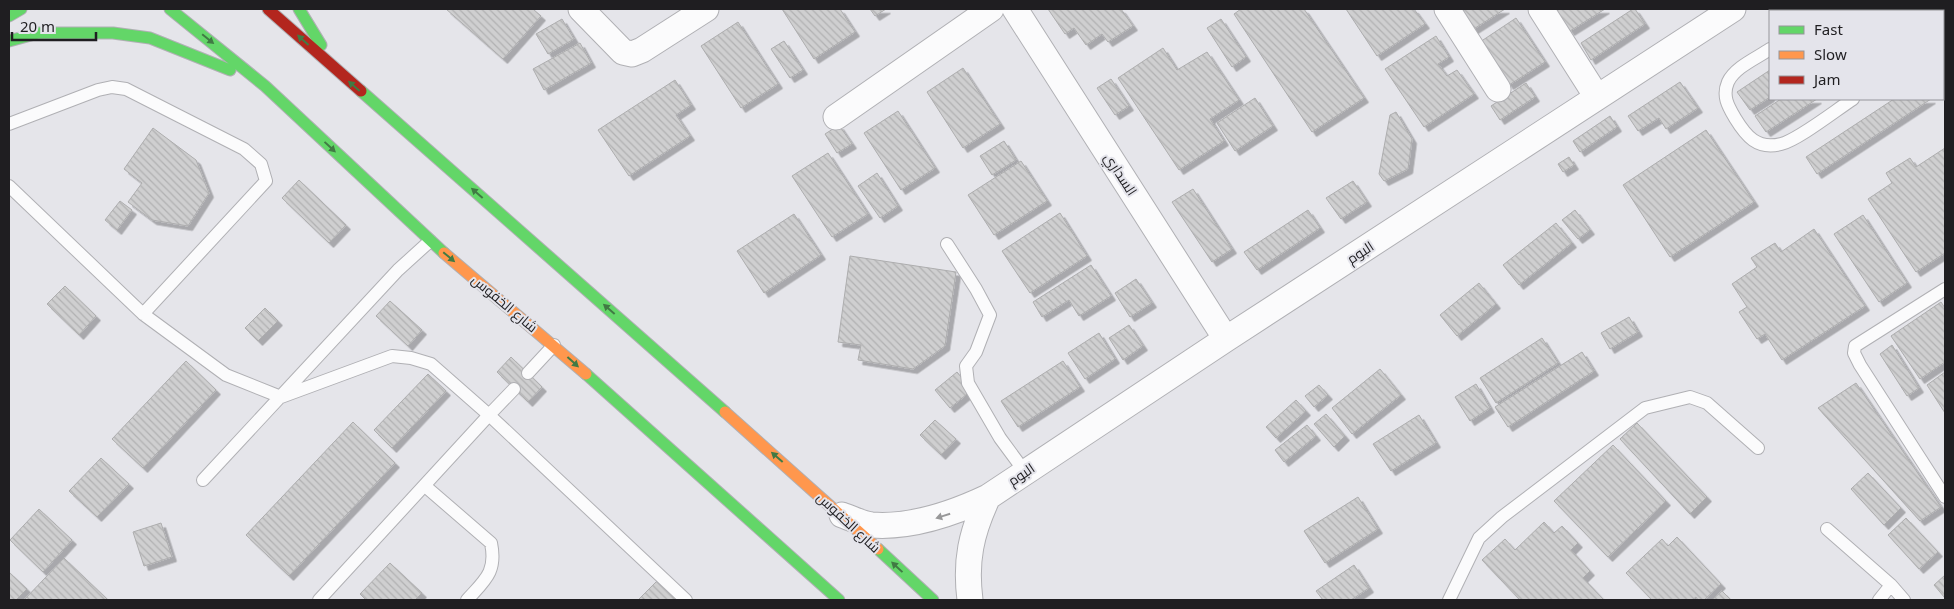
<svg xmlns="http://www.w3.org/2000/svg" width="1954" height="609" viewBox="0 0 1954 609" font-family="'Noto Sans',Cairo,sans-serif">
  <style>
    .building { fill: url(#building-back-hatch); stroke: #adadae; filter: url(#shadow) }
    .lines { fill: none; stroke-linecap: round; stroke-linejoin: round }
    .lane-casing { stroke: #b0b0b4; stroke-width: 14 }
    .street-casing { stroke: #b0b0b4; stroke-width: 27 }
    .fast-casing { stroke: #b0b0b4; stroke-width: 13 }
    .slow-casing { stroke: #b0b0b4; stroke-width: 13 }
    .jam-casing { stroke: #b0b0b4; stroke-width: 13 }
    .lane { stroke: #fbfbfc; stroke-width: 12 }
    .street { stroke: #fbfbfc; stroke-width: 25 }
    .fast { stroke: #63d668; stroke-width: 11 }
    .slow { stroke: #ff974d; stroke-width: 11 }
    .jam { stroke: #b3261e; stroke-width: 11 }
    .oneway { fill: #417a44 }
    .oneway2 { fill: #989899 }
    .labels { text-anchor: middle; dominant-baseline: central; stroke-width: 4; stroke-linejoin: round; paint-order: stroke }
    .street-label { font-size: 14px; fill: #1f1e21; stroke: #e4e4eb }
  </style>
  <defs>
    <pattern id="building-back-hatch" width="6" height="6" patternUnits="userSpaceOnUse" patternTransform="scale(1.25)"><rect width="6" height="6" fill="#cfcfd0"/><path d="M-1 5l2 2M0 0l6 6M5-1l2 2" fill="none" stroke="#b1b1b2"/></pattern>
    <filter id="shadow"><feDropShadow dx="4.5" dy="4.5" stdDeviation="0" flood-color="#0004"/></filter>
  </defs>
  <rect width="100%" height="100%" fill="#e5e5ea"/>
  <path class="building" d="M446,9h87l8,7 -38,43z
    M782,9h58l15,23 -41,27z
    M870,9h16l-11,7z
    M1048,9h73l12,17 -25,16 -6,-8 -16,11 -12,-17 -9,6z
    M1241,9h63l60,89 -52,34 -78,-118z
    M1346,9h68l11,15 -48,32z
    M1453,9h52l-36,23z
    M1560,9h45l-35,22 -14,-20z
    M1633,9h2l10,15 -54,36 -10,-17z
    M1864,9h40l-4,2h-40z
    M1516,18l29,44 -36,23 -29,-43z
    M562,19l12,20 -26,15 -12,-20z
    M1221,19l25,38 -14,10 -25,-39z
    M738,22l40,62 -37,24 -40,-62z
    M1436,36l13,21 -11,7 9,12 10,-6 17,24 -50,33 -39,-58z
    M784,41l19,29 -13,8 -19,-29z
    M580,43l11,20 -47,27 -11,-21z
    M1163,48l14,22 30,-18 32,48 -29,19 14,22 -45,29 -61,-92z
    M963,68l37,56 -37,24 -36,-56z
    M1770,70v27l-20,13 -13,-18z
    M1111,79l18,27 -14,9 -18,-27z
    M675,80l16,25 -15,10 14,21 -61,40 -31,-46z
    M1680,82l18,26 -32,21 -7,-11 -21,13 -10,-15z
    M1526,83l9,14 -35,23 -9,-14z
    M1255,98l18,28 -38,25 -18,-28z
    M1781,99h36l-51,33 -11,-16z
    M1894,99h37l-114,75 -11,-17z
    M898,111l37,57 -34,22 -37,-57z
    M1396,112l16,27 -4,30 -24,12 -5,-7 11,-59z
    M1610,116l7,11 -37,25 -7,-11z
    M839,125l13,19 -15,9 -12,-19z
    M153,128l43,32 13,33 -21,33 -36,-6 -24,-18 14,-19 -18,-14z
    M1706,130l48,72 -84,55 -47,-72z
    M1004,141l12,19 -24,15 -12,-19z
    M1945,148v105l-29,19 -48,-73 24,-16 -6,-10 24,-15 6,9z
    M828,153l40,61 -36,23 -40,-61z
    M1569,157l5,8 -11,7 -5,-8z
    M1021,161l26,40 -53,34 -26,-40z
    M877,173l21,33 -18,12 -22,-32z
    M299,180l47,45 -17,18 -47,-45z
    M1353,181l14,21 -26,17 -15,-21z
    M1193,189l39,60 -20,13 -40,-60z
    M120,201l12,9 -15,20 -12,-10z
    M1308,210l12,18 -63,42 -13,-18z
    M1575,210l15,20 -12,9 -16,-19z
    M1060,213l27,43 -57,37 -28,-42z
    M794,214l27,41 -57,38 -27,-42z
    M1863,215l44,68 -28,19 -45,-68z
    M1556,223l16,20 -53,42 -16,-20z
    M1814,229l51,77 -83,54 -17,-26 -8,5 -18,-27 8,-5 -15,-23 25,-17 -6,-9 24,-15 6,9z
    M850,256l106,16 -11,74 -32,23 -55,-9 3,-15 -23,-3z
    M1091,265l20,31 -32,20 -10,-16 -27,17 -9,-15z
    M1136,279l16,24 -22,14 -15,-24z
    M1479,283l17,21 -39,32 -17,-21z
    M65,286l31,30 -17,19 -32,-31z
    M390,301l32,29 -14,16 -32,-30z
    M1941,302l4,6v54l-25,17 -29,-43z
    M265,308l13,13 -20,20 -13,-13z
    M1629,317l9,15 -28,17 -9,-16z
    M1129,325l14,21 -20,14 -14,-22z
    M1099,333l16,26 -30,20 -17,-26z
    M1542,338l16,25 -62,40 -16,-25z
    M1892,345l27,43 -12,8 -27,-42z
    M1582,352l12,19 -86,56 -13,-20z
    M511,357l31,30 -14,15 -31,-30z
    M186,361l30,29 -73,78 -31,-29z
    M1063,361l17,26 -62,40 -17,-26z
    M1380,369l21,26 -49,39 -20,-26z
    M957,372l15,18 -22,18 -15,-18z
    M1945,372v41l-18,-28z
    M428,374l18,17 -54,57 -18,-18z
    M1856,383l85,124 -21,14 -102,-113z
    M1476,384l14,24 -20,13 -15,-24z
    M1319,385l9,10 -14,12 -9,-11z
    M1296,400l10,11 -30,27 -10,-11z
    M1326,414l19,22 -11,11 -20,-23z
    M1419,415l17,28 -45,28 -18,-27z
    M935,420l21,19 -15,16 -21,-20z
    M353,422l42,41 -106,113 -43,-41z
    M1637,423l70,74 -17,17 -70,-75z
    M1307,425l9,11 -32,26 -9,-12z
    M1613,445l53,56 -58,56 -54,-56z
    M101,458l28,26 -32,33 -28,-26z
    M1868,473l33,35 -17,17 -33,-36z
    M1358,497l20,32 -53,34 -21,-32z
    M39,509l33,31 -29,32 -33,-32z
    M1906,518l32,34 -19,17 -31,-34z
    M1544,522l10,11 8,-7 16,17 -7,7 19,21 -7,7 21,22h-84l-38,-40 23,-21 10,11z
    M161,523l11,34 -28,9 -11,-34z
    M1677,537l44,47 -17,16h-6l-2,-3 -4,3h-31l-1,-1 -8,1 -26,-27 36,-34 6,7z
    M64,558l43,41 -1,1h-82z
    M390,563l32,30 -7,7h-49l-6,-6z
    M1354,565l15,23 -18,12h-28l-7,-9z
    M9,572l18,17 -11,11h-7z
    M1945,575v23l-11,-13z
    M659,579l22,21h-43z
    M1722,591l9,9h-19z"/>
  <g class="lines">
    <g class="lane-casing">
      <path id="lane" d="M1797,9l2,2
        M1923,9l1,2
        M1828,11l4,-2
        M1770,49c-13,9 -35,18 -42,33 -6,14 0,24 7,36 11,18 22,32 46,26 17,-4 55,-34 72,-45
        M9,124l89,-34 14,-3 14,2 118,60 17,15 5,17 -123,133 -134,-128
        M947,244l29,45 14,26 -14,37 -10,14 2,17 32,55 25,34
        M143,314l83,61 55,22 111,-41 19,2 20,6 58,51 197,185
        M528,373l26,-28
        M203,480l195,-210 32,-29
        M425,486l66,57c6,29 -6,37 -24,57
        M1945,497l-85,-132 -6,-12 1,-7 90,-57
        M1827,529l64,56
        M319,600l170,-185 25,-26
        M1449,600l30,-62 23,-21 143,-109 45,-11 17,6 51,45
        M1879,600l12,-15 13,15"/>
    </g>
    <g class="street-casing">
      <path id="street" d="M581,9l42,43 9,2 10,-4 64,-41
        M1015,9l211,330
        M1447,9l51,80
        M1541,9l56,88
        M836,117l155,-108
        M842,515c9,3 20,9 30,10 40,3 80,-11 116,-28l238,-158 507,-330
        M970,600c-5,-39 1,-67 18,-103"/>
    </g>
    <g class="fast-casing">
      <path id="fast" d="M170,9l95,77 179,167
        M299,9l22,36
        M9,16l12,-7
        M9,41l29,-8h75l37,5 80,32
        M361,91l364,321
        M586,374l253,226
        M878,549l55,51"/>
    </g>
    <g class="slow-casing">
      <path id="slow" d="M444,253l142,121
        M725,412l153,137"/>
    </g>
    <g class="jam-casing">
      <path id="jam" d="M268,9l93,82"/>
    </g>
    <use href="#lane" class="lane"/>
    <use href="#street" class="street"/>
    <use href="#fast" class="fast"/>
    <use href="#slow" class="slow"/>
    <use href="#jam" class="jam"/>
  </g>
  <defs><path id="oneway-solid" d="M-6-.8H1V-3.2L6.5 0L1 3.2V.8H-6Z" transform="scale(1.25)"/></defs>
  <g class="oneway">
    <use href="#oneway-solid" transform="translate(208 39) rotate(39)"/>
    <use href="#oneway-solid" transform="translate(303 40) rotate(-138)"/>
    <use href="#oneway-solid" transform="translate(354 86) rotate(-139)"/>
    <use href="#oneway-solid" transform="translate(330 147) rotate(43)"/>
    <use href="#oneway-solid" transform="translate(477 193) rotate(-139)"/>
    <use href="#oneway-solid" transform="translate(449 257) rotate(40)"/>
    <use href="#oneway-solid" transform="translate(609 309) rotate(-139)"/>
    <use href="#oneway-solid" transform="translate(573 362) rotate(42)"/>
    <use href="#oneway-solid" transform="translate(777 457) rotate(-139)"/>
    <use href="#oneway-solid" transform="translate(897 567) rotate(-137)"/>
  </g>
  <use class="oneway2" href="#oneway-solid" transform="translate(943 516) rotate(163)"/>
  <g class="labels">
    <g class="street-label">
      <text transform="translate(1121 174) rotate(57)">السداري</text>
      <text transform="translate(1360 252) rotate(-33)">البوم</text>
      <text transform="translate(505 303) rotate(40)">شارع الخفوس</text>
      <text transform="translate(1021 474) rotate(-34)">البوم</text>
      <text transform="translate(849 522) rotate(43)">شارع الخفوس</text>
    </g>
  </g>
  <rect width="1954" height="609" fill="none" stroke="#1f1e21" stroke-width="20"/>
  <rect x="1769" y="10" width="175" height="90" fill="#e4e4eb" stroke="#95959a"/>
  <rect x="1779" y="26" width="25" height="8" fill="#63d668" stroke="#95959a"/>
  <text x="1814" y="35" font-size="15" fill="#1f1e21">Fast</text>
  <rect x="1779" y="51" width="25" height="8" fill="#ff974d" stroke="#95959a"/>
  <text x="1814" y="60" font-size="15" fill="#1f1e21">Slow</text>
  <rect x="1779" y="76" width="25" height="8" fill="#b3261e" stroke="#95959a"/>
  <text x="1814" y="85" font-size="15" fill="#1f1e21">Jam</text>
  <path d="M12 32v8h84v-8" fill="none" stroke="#1f1e21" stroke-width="2.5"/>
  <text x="20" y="32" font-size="15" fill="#1f1e21" stroke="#e4e4eb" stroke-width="4" paint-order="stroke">20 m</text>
</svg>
